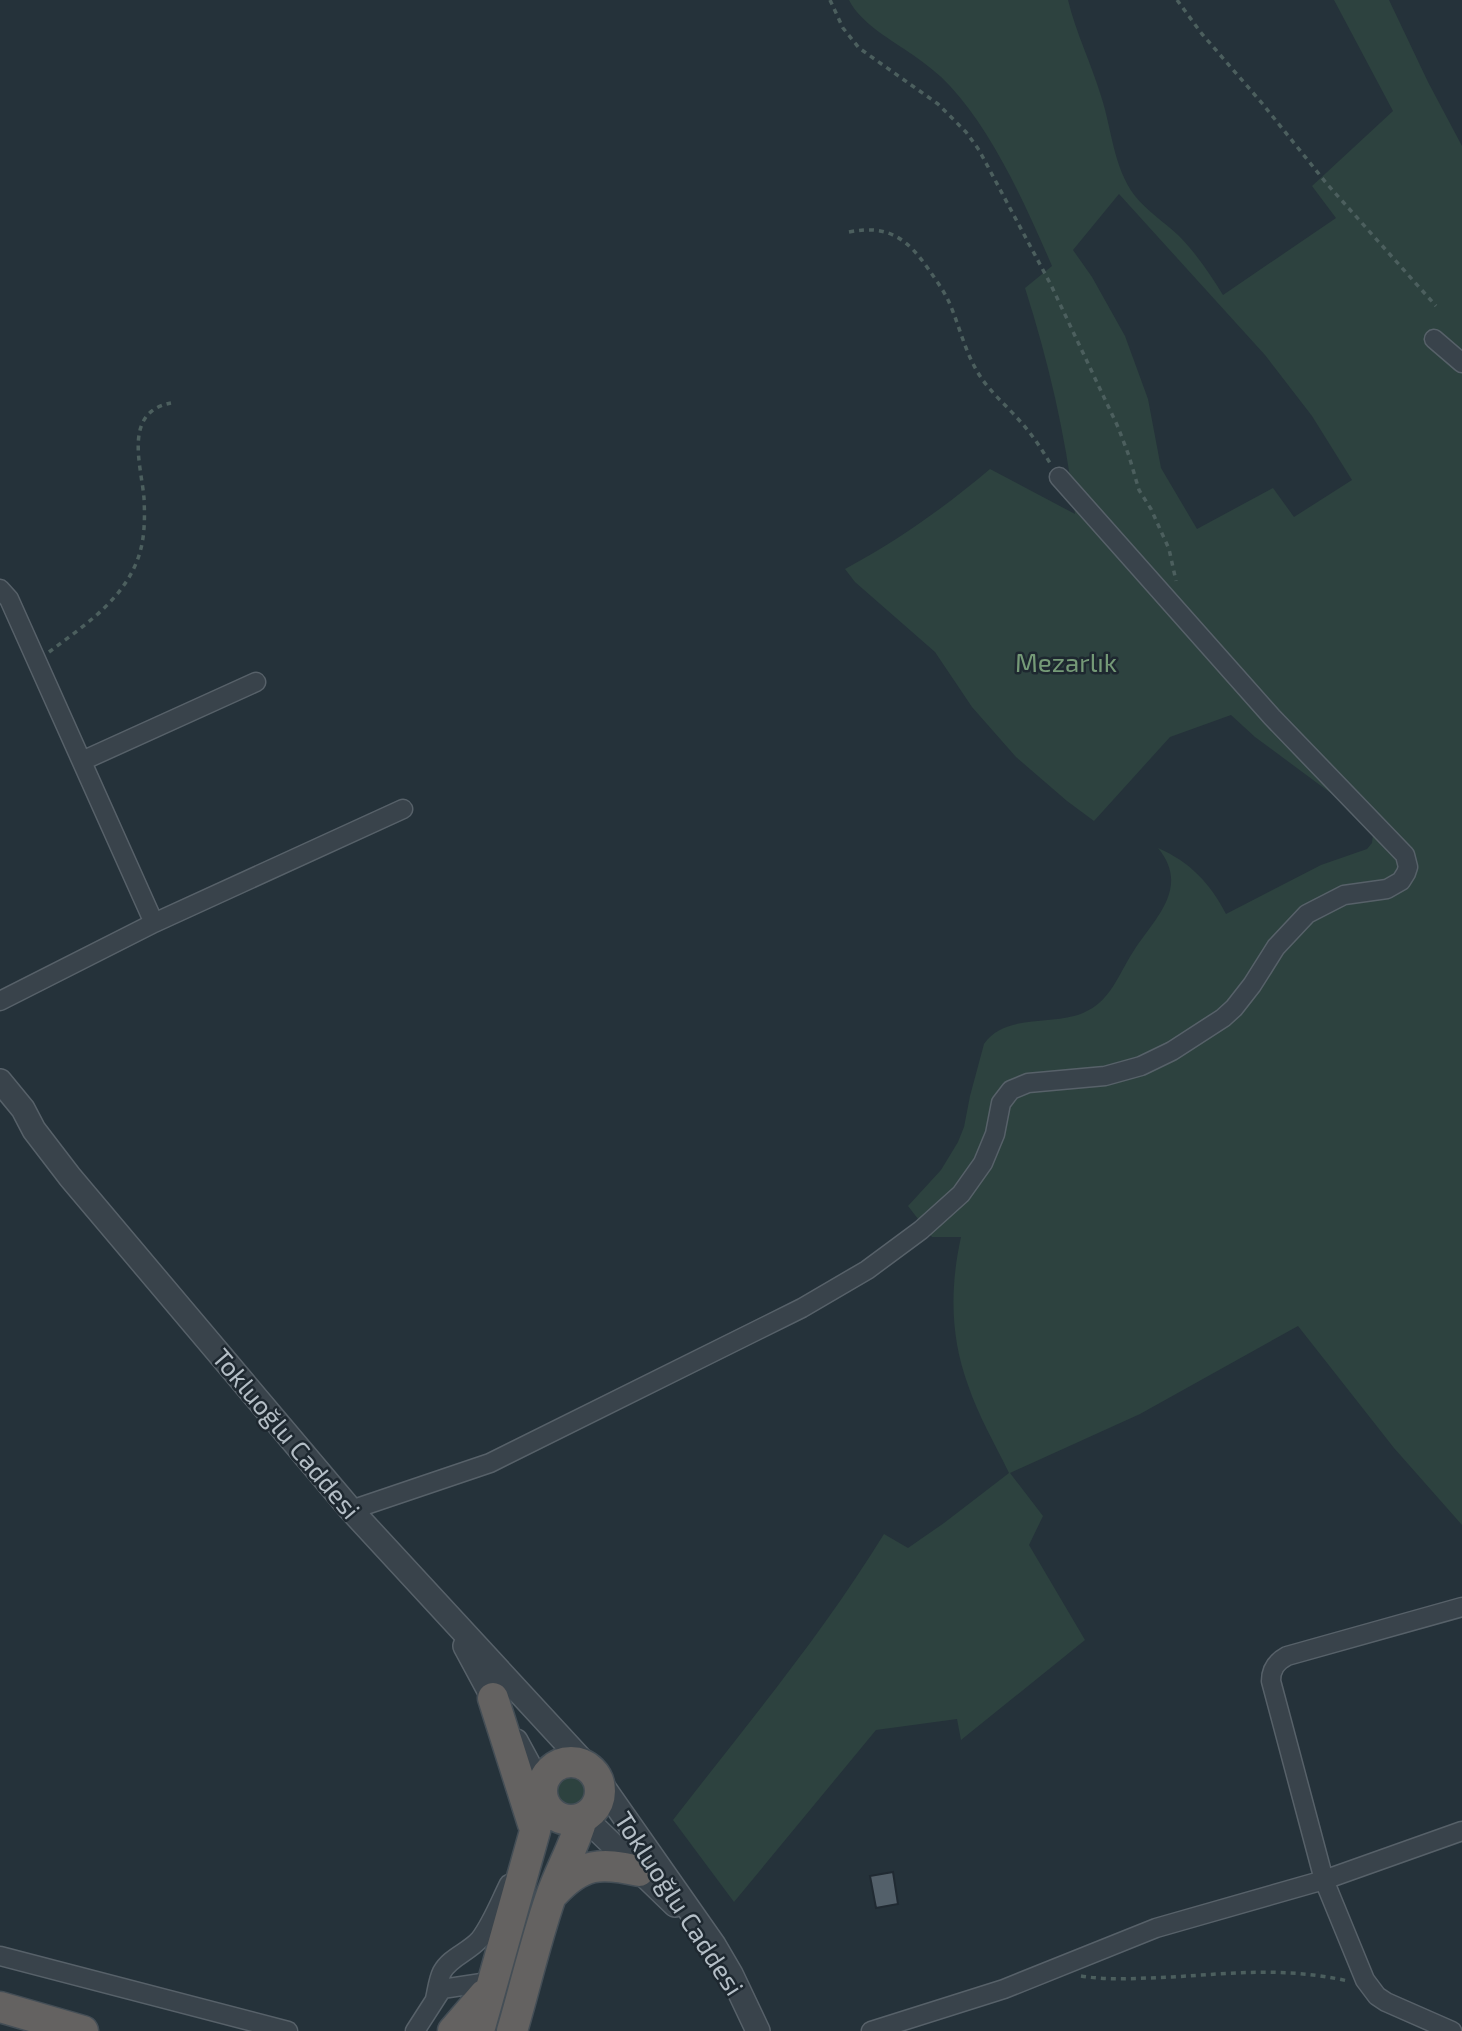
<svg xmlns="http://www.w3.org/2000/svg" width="1462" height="2031" viewBox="0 0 1462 2031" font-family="'Exo 2',sans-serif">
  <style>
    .green { fill: #2d423f; fill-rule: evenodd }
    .building { fill: #53606a; stroke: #202a32; stroke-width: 2 }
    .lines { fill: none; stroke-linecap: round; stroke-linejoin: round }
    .minor-casing { stroke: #576169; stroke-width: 21 }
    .tertiary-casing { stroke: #576169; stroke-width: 26 }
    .trunk-casing { stroke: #444e56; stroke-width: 33 }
    .path { stroke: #4c5f5e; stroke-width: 3.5; stroke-dasharray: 5 5; stroke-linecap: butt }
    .minor { stroke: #39434b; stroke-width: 18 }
    .tertiary { stroke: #39434b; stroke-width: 23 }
    .trunk { stroke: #646261; stroke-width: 30 }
    .labels { text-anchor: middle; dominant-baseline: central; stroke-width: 5; stroke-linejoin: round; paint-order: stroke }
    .park-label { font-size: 26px; fill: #759a77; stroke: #1e2830 }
    .street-label { font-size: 26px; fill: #b4bec6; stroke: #1e2830 }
  </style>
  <rect width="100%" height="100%" fill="#25323a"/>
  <path class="green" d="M849,0h219c8,33 23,63 33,96 11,33 12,71 34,100 12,15 29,26 43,39 18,18 32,39 45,60l113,-77 -24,-32 81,-75 -59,-111h55l39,82 34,64v1379l-68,-77 -96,-122 -158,88 -130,59 33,43 -14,29 56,95 -124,100 -4,-21 -81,11 -142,172 -61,-82c72,-93 149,-185 211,-286l24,14 36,-25 65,-50c-14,-29 -31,-58 -41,-88 -18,-49 -18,-98 -7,-148h-29l-24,-31 33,-36 17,-28 6,-15 6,-31 14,-52c21,-31 68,-18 99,-31 28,-12 35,-38 50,-61 21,-33 58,-64 25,-104 32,14 52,35 68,66l95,-49 46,-16 5,-6 1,-9 -18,-23 -100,-74 -24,-22 -61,22 -76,84 -27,-20 -51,-44 -44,-50 -37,-55 -80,-70 -10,-13c52,-28 99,-61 145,-100l85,45c-9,-77 -26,-151 -50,-226l27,-22c-25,-58 -59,-134 -102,-180 -11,-12 -24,-22 -37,-31 -21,-15 -52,-31 -64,-55zM1119,194l146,161 47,61 40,64 -58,37 -21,-29 -76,41 -36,-61 -13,-69 -23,-63 -33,-59 -19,-27z
    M549 1791a22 22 0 1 1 44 0a22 22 0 1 1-44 0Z"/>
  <path class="building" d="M893,1872l5,32 -22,4 -6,-32z"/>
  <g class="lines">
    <g class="minor-casing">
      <path id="minor" d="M1434,339l28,24
        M0,589l9,10 145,324
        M82,761l174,-79
        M0,1001l154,-78 249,-114
        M351,1510l139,-47 312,-155 65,-38 54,-40 40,-36 22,-31 12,-29 6,-31 10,-13 17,-7 77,-7 36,-10 31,-15 51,-33 11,-10 18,-23 24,-38 31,-33 37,-19 43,-6 14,-8 5,-8 2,-6 -3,-12 -133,-138 -213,-240
        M0,1956l288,75
        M435,1999c2,-8 3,-19 7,-27 8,-15 27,-20 38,-33 12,-16 20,-37 29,-55
        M415,2031l27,-42 53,-8
        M871,2031l133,-42 152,-61 168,-48 138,-49
        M1452,2031l-66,-29 -9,-6 -12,-16 -41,-100 -53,-199c0,-12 5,-19 16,-25l175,-49"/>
    </g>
    <g class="tertiary-casing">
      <path id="tertiary" d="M0,1081l23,28 11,21 36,47 281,333 240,260
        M465,1646l35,65
        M516,1741l26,48
        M597,1778l117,167 17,29 27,57
        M584,1817l91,88"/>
    </g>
    <g class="trunk-casing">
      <path id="trunk" d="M493,1698l40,126
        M542 1791a29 29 0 1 1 58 0a29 29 0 1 1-58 0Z
        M554,1893c28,-30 46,-31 85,-22
        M0,2007l83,24
        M453,2031l31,-36
        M479,2031l56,-200 7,-39
        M512,2031c13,-44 23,-88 38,-132 9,-27 24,-52 32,-80"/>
    </g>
    <path class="path" d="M830,0l13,28 16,20 79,56 28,28 13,18 72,135 67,142 11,29 10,34 12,19 18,40 7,32
      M1177,0l25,34 59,68 66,82 109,122
      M849,232c39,-8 59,7 80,38 7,10 15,21 20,32 11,25 16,51 31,74 11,17 26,29 39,44 12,13 22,28 31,43
      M49,652c33,-25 72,-50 88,-91 8,-20 8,-42 7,-63 -3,-34 -21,-86 27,-95
      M1081,1976c30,5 61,2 91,1 63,-4 114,-10 176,4"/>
    <use href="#minor" class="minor"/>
    <use href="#tertiary" class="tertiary"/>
    <use href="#trunk" class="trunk"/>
  </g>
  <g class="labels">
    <g class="park-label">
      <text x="1066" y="661">Mezarlık</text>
    </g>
    <g class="street-label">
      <text transform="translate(287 1433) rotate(50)">Tokluoğlu Caddesi</text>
      <text transform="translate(680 1903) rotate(57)">Tokluoğlu Caddesi</text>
    </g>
  </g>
</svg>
